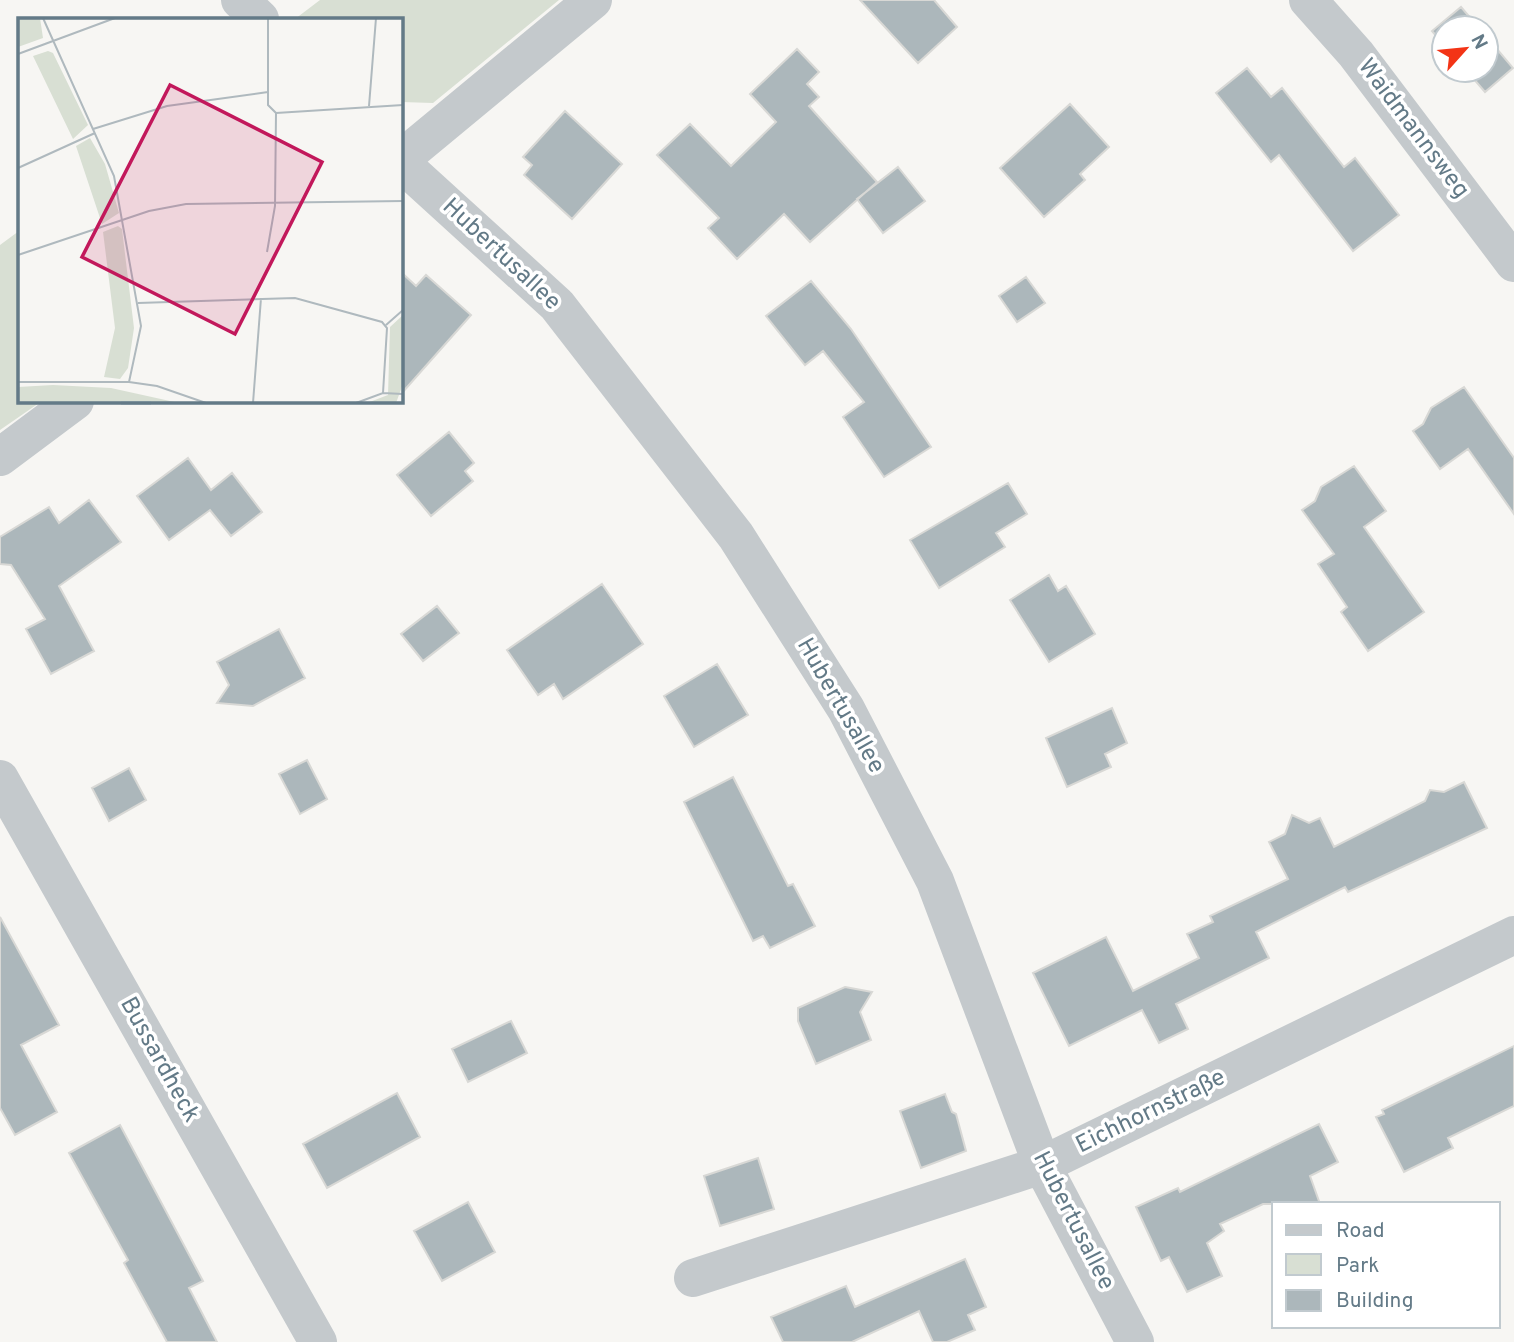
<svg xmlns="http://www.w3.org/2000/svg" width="1514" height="1342" viewBox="0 0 1514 1342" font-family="Overpass,sans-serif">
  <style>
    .green { fill: #d8dfd3 }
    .building { fill: #acb7bb; stroke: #d8d8d5; stroke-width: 2 }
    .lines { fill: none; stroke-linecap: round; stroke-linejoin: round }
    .street { stroke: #c4c9cc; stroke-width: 38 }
    .labels { text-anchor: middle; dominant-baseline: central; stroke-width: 7; stroke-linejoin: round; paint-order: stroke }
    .street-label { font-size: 24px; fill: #637a87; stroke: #fff }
    .inset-river { fill: none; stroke: #beccd0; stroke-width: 3.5 }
    .inset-road { fill: none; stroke: #afb9be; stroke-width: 2 }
    .view { fill: #c2185b; fill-opacity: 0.15; stroke: #c2185b; stroke-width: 3.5 }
    .inset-edge { fill: none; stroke: #637a87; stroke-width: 3.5 }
  </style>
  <rect width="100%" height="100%" fill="#f7f6f3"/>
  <path class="green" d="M320,0h239l-126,103 -32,-1v-83h-106z
    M19,231v170h23l-42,29v-185z"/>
  <path class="building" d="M860,0h74l23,27 -39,36z
    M1461,7l18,21h-35v17l-12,-14z
    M1486,36l27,32 -28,24 -19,-22h20z
    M797,49l22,23 -12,12 12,13 -10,9 68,76 -67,60 -26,-28 -47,45 -29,-31 11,-10 -62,-63 33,-31 41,42 45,-44 -26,-28z
    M1247,68l24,29 11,-9 62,79 11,-9 44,57 -46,36 -74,-96 -8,7 -55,-69z
    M1070,104l39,43 -29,27 5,6 -41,37 -44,-49z
    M565,111l57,53 -50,55 -48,-44 8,-10 -9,-8z
    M898,167l27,34 -42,32 -26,-34z
    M401,272l15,14 10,-11 45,40 -70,79z
    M1026,277l19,26 -28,19 -18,-26z
    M811,281l40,48 80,118 -47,30 -41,-60 21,-15 -41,-51 -18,14 -39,-49z
    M1464,387l50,71v56l-46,-65 -28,20 -27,-38 10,-7 8,-16z
    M449,432l25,31 -9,8 8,10 -42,35 -34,-41z
    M188,458l23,32 21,-17 30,39 -31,24 -21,-26 -41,30 -32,-44z
    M1354,466l32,45 -22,16 60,85 -56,39 -27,-39 6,-5 -29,-43 16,-10 -32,-44 13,-9 6,-14z
    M1008,483l19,31 -31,19 9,14 -66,41 -29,-48z
    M89,500l32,42 -62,44 35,65 -43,23 -25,-45 19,-10 -34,-54 -11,-1v-27l49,-30 10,16z
    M1049,575l9,16 8,-5 29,48 -46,28 -39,-62z
    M602,584l41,60 -80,55 -9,-15 -16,11 -31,-45z
    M437,606l22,27 -36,28 -22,-27z
    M279,629l26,49 -52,28 -36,-3 12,-18 -12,-23z
    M717,664l31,51 -54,32 -30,-51z
    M1112,708l15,35 -22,11 6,13 -44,20 -21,-49z
    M307,760l20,39 -27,15 -21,-40z
    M129,768l17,32 -37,21 -17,-33z
    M733,777l55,109 5,-2 22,42 -45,22 -7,-12 -10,5 -69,-139z
    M1464,782l23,46 -139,64 -3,-5 -89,45 13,26 -93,46 12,25 -29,14 -17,-33 -73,36 -36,-73 73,-36 27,54 66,-33 -12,-24 26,-12 -3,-6 78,-37 -19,-37 16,-8 7,-19 17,8 11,-5 14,29 91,-46 5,-11 14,2z
    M0,917l59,108 -38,20 36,67 -42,23 -15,-27z
    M845,987l27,5 -12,20 11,28 -55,24 -18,-43v-13z
    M511,1021l16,32 -59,29 -16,-33z
    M1514,1046v60l-66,32 5,10 -49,24 -28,-55 8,-3 -2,-4z
    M397,1093l23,44 -93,51 -24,-44z
    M945,1094l7,18 4,2 10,37 -45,17 -21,-57z
    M1319,1124l19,38 -28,14 10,28h-57l-43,20 4,7 -17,12 15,33 -35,16 -18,-35 -8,4 -25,-54 42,-19 2,4z
    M120,1125l83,156 -14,7 28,54h-50l-43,-79 4,-3 -59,-107z
    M758,1158l16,51 -54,17 -16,-50z
    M468,1202l27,50 -53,29 -28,-50z
    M965,1259l21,48 -18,8 7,15 -28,12h-14l-14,-31 -67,31h-69l-12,-25 75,-31 9,21z"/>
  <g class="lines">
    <path class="street" d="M240,0l20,19
      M1308,0l48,54 158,209
      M401,159l192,-159
      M401,163l156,142 179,231 110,173 89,172 107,284 93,177
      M0,457l75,-56
      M0,779l318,563
      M693,1278l349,-113 472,-230"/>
  </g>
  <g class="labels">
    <g class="street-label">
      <text transform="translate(1413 129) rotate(53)">Waidmannsweg</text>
      <text transform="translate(501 255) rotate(43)">Hubertusallee</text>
      <text transform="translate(840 706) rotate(60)">Hubertusallee</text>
      <text transform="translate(159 1060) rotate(61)">Bussardheck</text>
      <text transform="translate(1151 1112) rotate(-26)">Eichhornstraße</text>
      <text transform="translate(1073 1221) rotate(63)">Hubertusallee</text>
    </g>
  </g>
  <g transform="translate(18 18)">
    <rect width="385" height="385" fill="#f7f6f3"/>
    <path d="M0,0h22l3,20 -25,9zM30,33l5,2 35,72 -15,14 -40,-83zM72,120l15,26 14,49 -17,11 -26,-78zM100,208l4,3 12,99 -6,40 -8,11 -16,-2 11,-49 -12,-96zM385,297v69l-7,19h-29l21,-8 2,-68zM35,367l58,3 68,15h-161v-16z" fill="#d8dfd3"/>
    <path class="inset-river" d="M103,385h30"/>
    <path class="inset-road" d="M25,0l71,158 27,150 -12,56M0,36l97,-36M351,88l7,-88M258,95l127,-8M75,111l74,-23 101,-14M0,150l77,-35M249,234l8,-46 1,-93 -8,-8v-87M0,237l131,-44 37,-7 217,-3M120,285l157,-5 87,24 5,6 -4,65M368,307l17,-15M0,364h111l28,4 49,17M235,385l8,-105M338,385l27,-10 20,1"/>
    <path class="view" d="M152,67l152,77 -87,172 -153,-77z"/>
    <rect width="385" height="385" class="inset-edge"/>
  </g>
  <rect x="1272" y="1202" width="228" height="126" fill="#ffffff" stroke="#c1cacf" stroke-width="2"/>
  <rect x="1286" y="1225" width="35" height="10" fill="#c4c9cc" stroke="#c1cacf" stroke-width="2"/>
  <text x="1336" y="1237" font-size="21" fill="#637a87">Road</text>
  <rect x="1286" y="1254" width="35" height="21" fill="#d8dfd3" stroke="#c1cacf" stroke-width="2"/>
  <text x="1336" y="1272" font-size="21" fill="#637a87">Park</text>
  <rect x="1286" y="1290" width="35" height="21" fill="#acb7bb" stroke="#c1cacf" stroke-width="2"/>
  <text x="1336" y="1307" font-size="21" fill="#637a87">Building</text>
  <g transform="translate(1465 49) rotate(63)"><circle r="33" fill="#ffffff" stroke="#c1cacf" stroke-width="2"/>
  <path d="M0-5L12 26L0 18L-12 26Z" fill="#f33416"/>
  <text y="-10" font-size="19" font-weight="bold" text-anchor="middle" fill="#637a87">N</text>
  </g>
</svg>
